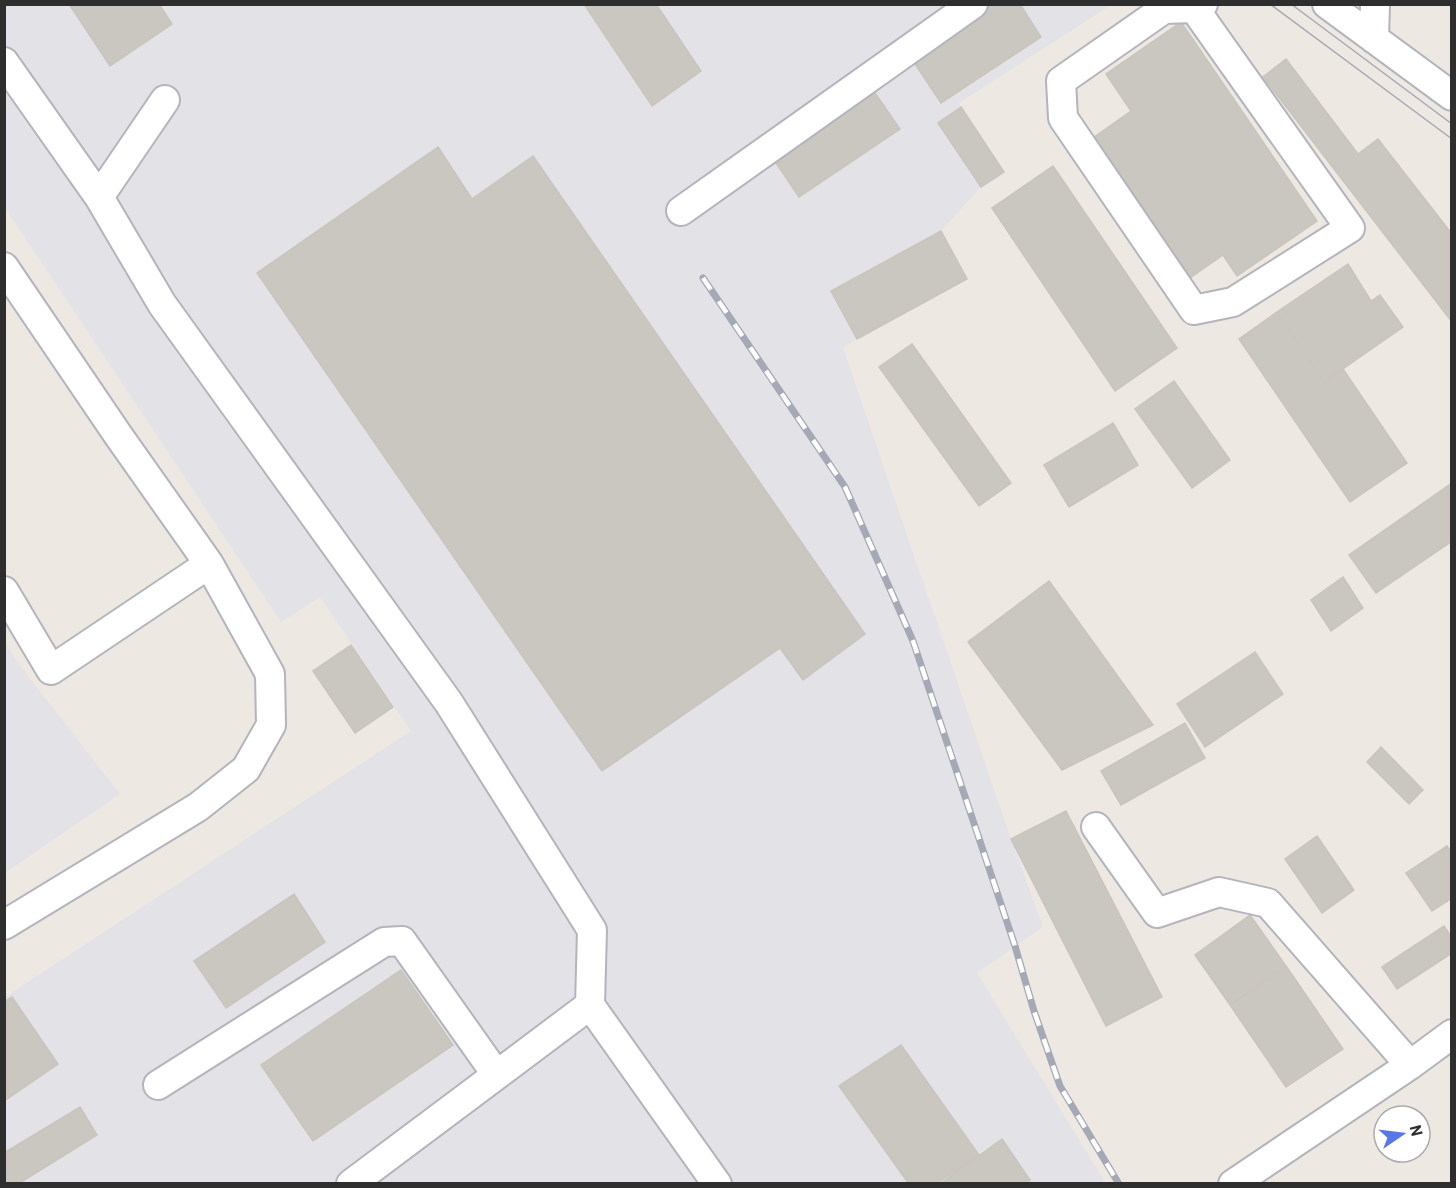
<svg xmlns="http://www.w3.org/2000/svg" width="1456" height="1188" viewBox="0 0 1456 1188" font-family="Barlow,sans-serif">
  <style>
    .industrial { fill: #e3e2e7 }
    .building { fill: #cac6c0; stroke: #c9c4bc; stroke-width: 1.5 }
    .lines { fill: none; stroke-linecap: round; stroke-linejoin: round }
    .minor-casing { stroke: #b3b4bc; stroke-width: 32 }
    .minor { stroke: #fff; stroke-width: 28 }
    .tram { stroke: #a5a8b5; stroke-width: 1.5 }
    .rail-casing { stroke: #a5a8b5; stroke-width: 7 }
    .rail { stroke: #fff; stroke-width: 4.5; stroke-dasharray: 14; stroke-linecap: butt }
  </style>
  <rect width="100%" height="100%" fill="#ede8e2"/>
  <path class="industrial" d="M5,5h1106l-152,98 45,69 -23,15 -40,44 26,48 -110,60 -14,9 168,491 32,88 -66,46 128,209 -1,1 -1099,1v-187l406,-266 -91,-134 -39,25 -276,-414z
    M5,641l10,18 105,135 -115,79z"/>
  <path class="building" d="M69,4h90l13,20 -62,42z
    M584,4h72l45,67 -49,35z
    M991,4h29l21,33 -100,66 -30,-45z
    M1181,22l136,199 -80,55 -14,-21 -33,23 -97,-140 38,-27 -25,-37z
    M1286,59l72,95 20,-15 74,95v88l-189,-245z
    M875,93l25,36 -101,68 -25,-37z
    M961,107l43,65 -23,15 -43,-64z
    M438,147l34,52 61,-43 332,478 -62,46 -23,-32 -178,123 -345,-498z
    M1053,166l124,182 -62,43 -123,-183z
    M941,231l26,48 -110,60 -26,-48z
    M1348,264l23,37 9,-6 23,32 -79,55 -47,-70z
    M1277,312l47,70 19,-13 64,94 -57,39 -111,-163z
    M912,344l99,139 -32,23 -100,-139z
    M1174,381l56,79 -38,28 -57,-79z
    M1113,423l25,42 -69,42 -25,-42z
    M1452,483v58l-76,52 -27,-38z
    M1343,577l20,31 -32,23 -20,-31z
    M1049,581l104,144 -91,45 -94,-128z
    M351,645l42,62 -38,26 -42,-62z
    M1255,652l28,42 -78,53 -28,-43z
    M1185,723l20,35 -84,47 -20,-34z
    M1381,747l42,43 -14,14 -42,-42z
    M1066,811l96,186 -56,29 -95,-187z
    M1317,836l37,54 -32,23 -37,-54z
    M1447,846l5,7v45l-20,13 -26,-38z
    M294,894l31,48 -99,66 -32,-47z
    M1250,915l36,51 -56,39 -35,-50z
    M1444,926l8,12v15l-55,36 -15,-22z
    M1286,966l57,83 -57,38 -56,-82z
    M401,970l52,75 -140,96 -52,-76z
    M12,997l46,67 -54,37v-99z
    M901,1045l78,110 -43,29h-27l-70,-98z
    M80,1107l17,28 -79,49h-14v-31z
    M1002,1139l28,41 -5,4h-85z"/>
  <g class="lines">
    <g class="minor-casing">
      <path id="minor" d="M1327,4l125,92
        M1194,8l156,220 -117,74 -39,8 -131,-192 -2,-37 103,-72 30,-1 9,-4
        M1374,39l1,-35
        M4,62l95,135
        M165,100l-66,97 63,107 287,399 143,227 -2,75 127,179
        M681,211l292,-207
        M4,267l114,168 91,129 61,110 1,51 -25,44 -48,38 -194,118
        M4,591l47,79 158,-106
        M1096,827l61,86 62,-21 49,11 142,162
        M158,1085l226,-143 18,-1 94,133
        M351,1184l239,-179
        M1233,1184l177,-119 42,-31"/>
    </g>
    <use href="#minor" class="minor"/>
    <path class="tram" d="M1270,4l182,135
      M1291,4l161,120"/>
    <g class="rail-casing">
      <path id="rail" d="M703,278l142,209 68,154 102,305 19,65 26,75 59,98"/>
    </g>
    <use href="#rail" class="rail"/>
  </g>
  <rect width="1456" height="1188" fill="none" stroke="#2e2e2e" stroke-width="12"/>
  <g transform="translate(1402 1134) rotate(76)"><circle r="28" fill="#ffffff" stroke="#ababab" stroke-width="1.5"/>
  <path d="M0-4.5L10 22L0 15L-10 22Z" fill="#5876e5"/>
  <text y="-9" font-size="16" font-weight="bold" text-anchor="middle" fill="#2e2e2e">N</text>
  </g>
</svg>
